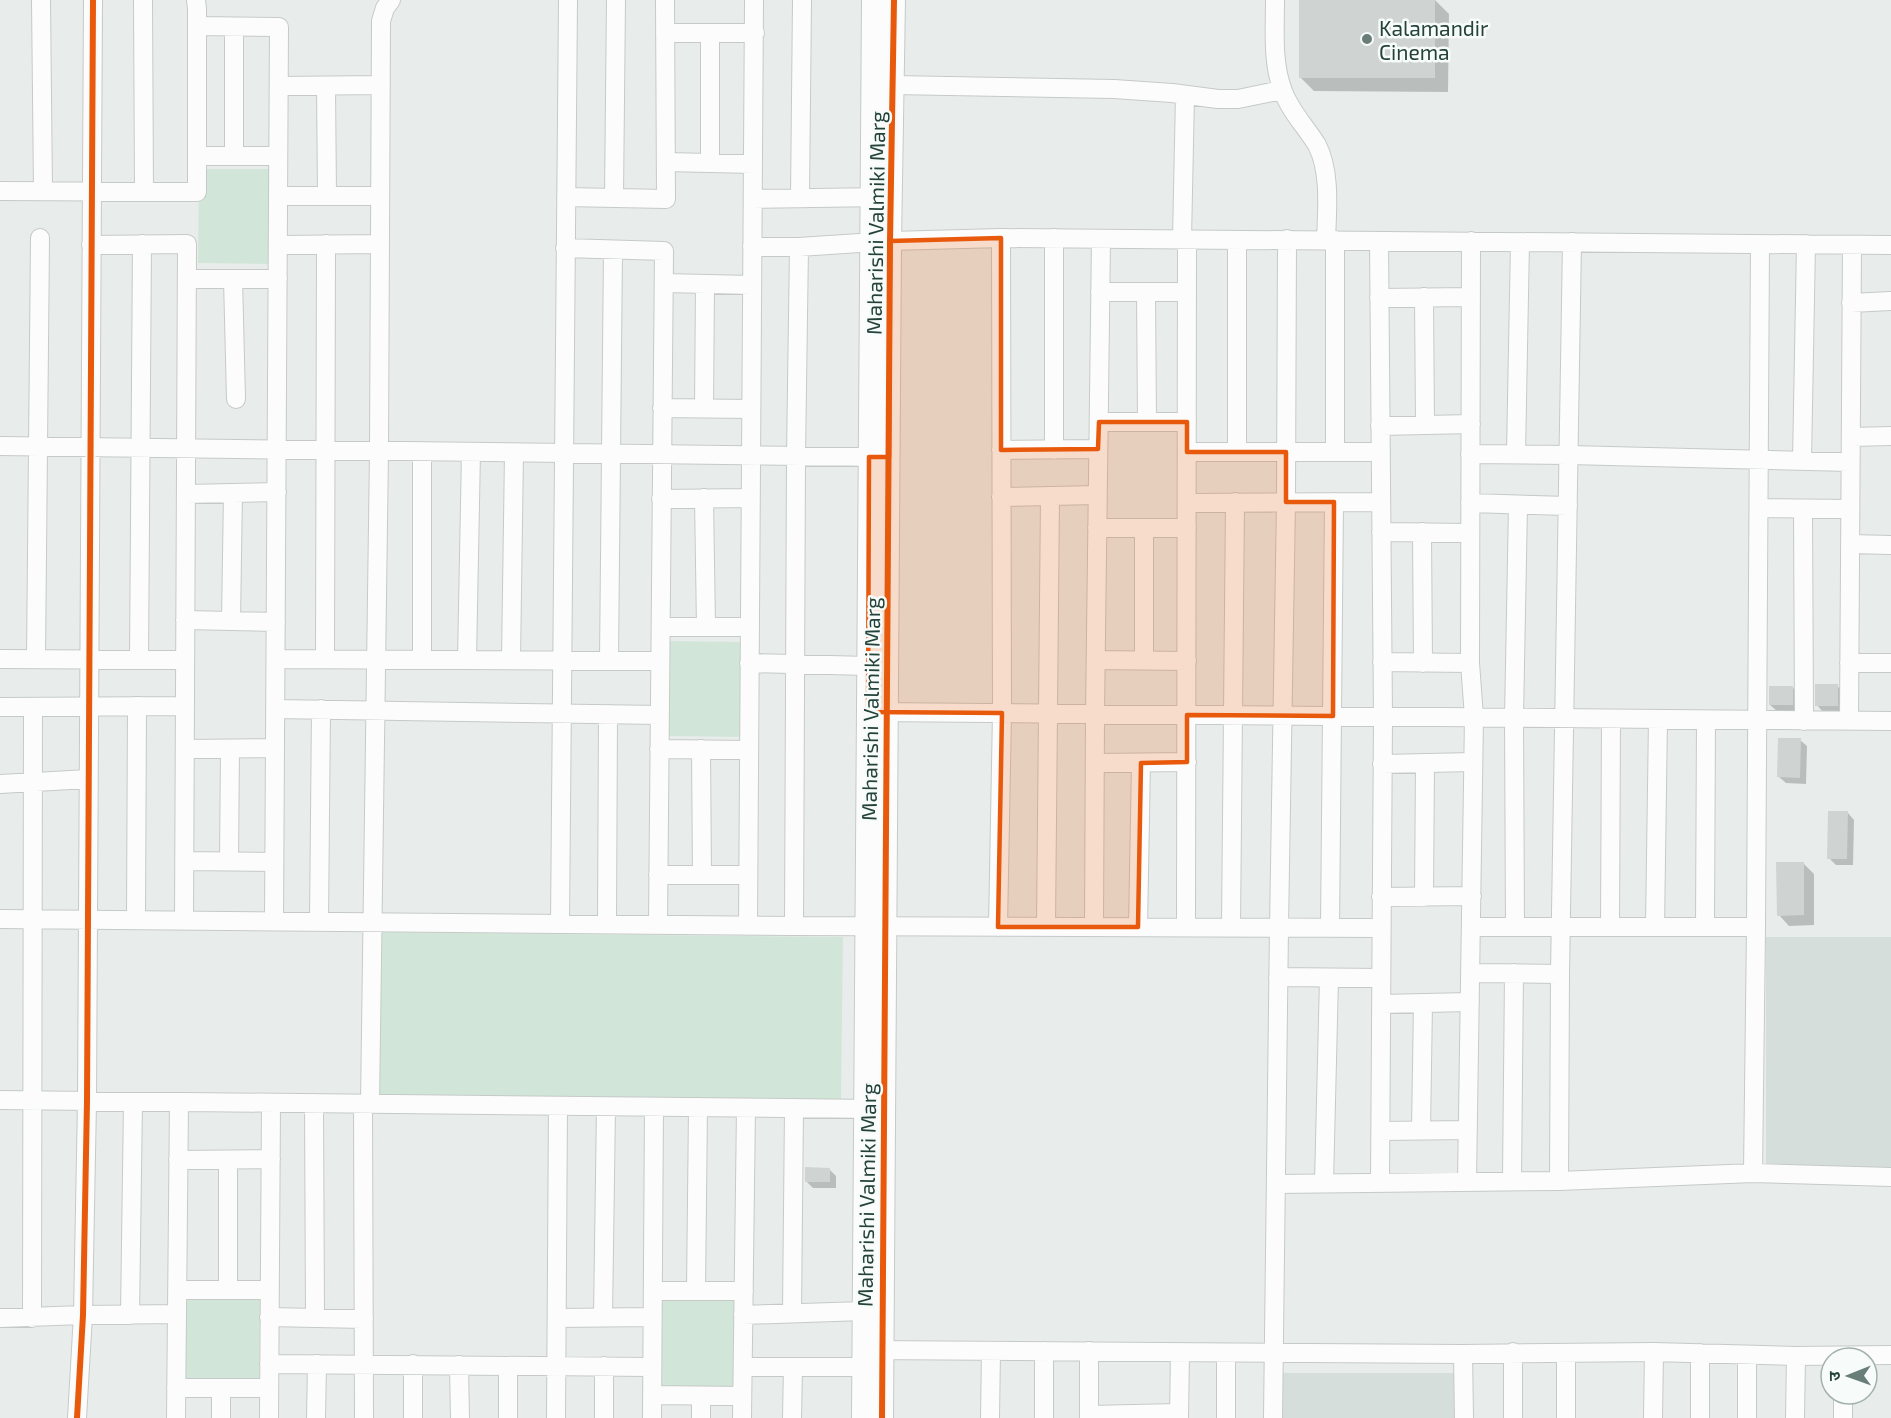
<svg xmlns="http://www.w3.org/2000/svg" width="1891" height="1418" viewBox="0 0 1891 1418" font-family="'Exo 2','Noto Sans Devanagari',sans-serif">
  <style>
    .built { fill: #d6dedb }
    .green { fill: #d1e6d8 }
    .shadow { fill: #0003 }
    .building { fill: #cfd4d2 }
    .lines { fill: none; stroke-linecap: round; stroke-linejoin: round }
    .minor-casing { stroke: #c5cac8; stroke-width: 20 }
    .tertiary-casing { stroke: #c5cac8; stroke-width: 24 }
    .minor { stroke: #fcfcfc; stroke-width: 18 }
    .tertiary { stroke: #fcfcfc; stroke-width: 22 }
    .cycleway-casing { stroke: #f7fbf9; stroke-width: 10 }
    .cycleway { stroke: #e8590c; stroke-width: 6 }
    .marked { fill: #e8590c; fill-opacity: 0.2; stroke: #e8590c; stroke-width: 4.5; stroke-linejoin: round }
    .poi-dot { fill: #697e78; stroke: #f7fbf9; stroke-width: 2 }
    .labels { text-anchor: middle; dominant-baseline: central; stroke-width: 5; stroke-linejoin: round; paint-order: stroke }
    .poi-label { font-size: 21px; fill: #24423a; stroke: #f7fbf9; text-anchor: start }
    .street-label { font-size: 21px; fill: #24423a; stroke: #f7fbf9 }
  </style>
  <rect width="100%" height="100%" fill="#e8edeb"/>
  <path class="built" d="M1766,937h125v238h-125z
    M1281,1373h177v45h-177z"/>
  <path class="green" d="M199,169h77v95l-78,-1z
    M666,641l78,1 -1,95 -77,-1z
    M380,932l463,5 -2,163 -463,-4z
    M182,1291h78l-1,95h-77z
    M660,1295l77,1v95l-78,-1z"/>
  <path class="shadow" d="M1300,0h135l14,14 -1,78 -134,-1 -14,-14z
    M1837,686l7,6v20h-21l-6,-7z
    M1792,687l7,7v17h-22l-7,-6z
    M1800,740l7,6 -1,38 -20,-1 -7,-6z
    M1848,813l6,7 -1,45h-17l-7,-7z
    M1803,863l11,11v51l-25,1 -10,-11z
    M829,1169l7,7v12h-23l-7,-7z"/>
  <path class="building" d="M1299,0h136v78h-136z
    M1815,684h23v22h-23z
    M1769,686h24v19h-24z
    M1778,738h23l-1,40 -23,-1z
    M1828,811h20l-1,48h-20z
    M1776,862h28v53l-27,1z
    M805,1167l25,1v14h-25z"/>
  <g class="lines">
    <g class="minor-casing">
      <path id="minor" d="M41,0l2,191
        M143,0l1,192
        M1275,0c0,30 -3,63 8,91 7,20 23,36 34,54 14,27 10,66 9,95
        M197,26l82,1 -5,894
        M234,27v129
        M665,33h90
        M710,33v130
        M893,85l221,4 58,4 46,6h20l44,-9
        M279,86l102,-1
        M326,86l1,110
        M197,156h81
        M666,162l87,2
        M0,191l197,1v-183l-1,-9
        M278,196h102
        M566,197l100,2 -1,-199
        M614,197l2,-197
        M800,198l2,-198
        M753,199l130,-2
        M1054,238v212
        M1182,239l3,-144
        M1237,240v212
        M1335,240v212
        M1379,241l4,476 -3,466
        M91,245l96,-1 -3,677
        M278,245l102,-1
        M752,247h47l91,-6 111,-3 890,7
        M565,248l99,3 -6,674
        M187,279h91
        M233,279l3,120
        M664,283l88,2
        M1100,292h87
        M1146,292l1,130
        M1424,297l1,128
        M1379,298l92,-1
        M1851,303l40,-2
        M662,408l88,1
        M704,408l1,-124
        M1099,422h88
        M1380,426l91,-2
        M1851,437l40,-1
        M0,446l883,11
        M1001,450l97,-1
        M1187,452h194
        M1470,454l99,1 281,7
        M1516,454l4,-212
        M1802,461l4,-217
        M186,494l91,-2
        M1001,497l96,-2
        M704,498l2,129
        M661,499l89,-1
        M1187,503l194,-1
        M1470,503l98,3
        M1759,508l91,1
        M1803,509l1,212
        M1097,528h90
        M1381,532l89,1
        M1422,532l1,131
        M1850,544l41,1
        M185,620l91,2
        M231,621l2,-128
        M661,627h88
        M0,659l185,1
        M36,659l4,-421
        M139,659l3,-415
        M276,659l384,2
        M325,659l1,-415
        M422,660v-209
        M467,660l4,-208
        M511,660l3,-207
        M1096,660l91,1
        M1144,660v-132
        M609,661l4,-411
        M1382,662l88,1
        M749,663l119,3
        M1849,663h42
        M0,707l185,-1
        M275,709l385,6
        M876,712l1015,9
        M1849,721l3,-476
        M185,749l90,-1
        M659,749l90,1
        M701,749l1,126
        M1095,763l92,-1
        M1382,764l91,-2
        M0,784l88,-5
        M184,861l90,1
        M229,861l1,-112
        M658,875h90
        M1381,897l91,-1
        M1424,897l1,-134
        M0,919l794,7 587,2
        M136,920l1,-214
        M319,922l2,-213
        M560,924l8,-924
        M607,924l1,-210
        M748,926l6,-926
        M794,926l2,-470 3,-209
        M998,927l4,-214 -1,-475
        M1046,927l4,-431
        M1094,927l1,-213 6,-475
        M1138,927l3,-164
        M1186,927l1,-688
        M1231,927l4,-425
        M1471,927h285
        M1515,927l-1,-209 4,-213
        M1610,927l1,-208
        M1655,927l3,-208
        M1705,927l1,-207
        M1330,928l4,-426
        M1470,973l90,1
        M1278,977l103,1
        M1381,1004l89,-2
        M0,1100l877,9
        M314,1103l1,215
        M363,1104l1,314
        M370,1104l9,-653 2,-430 4,-13 6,-8
        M1381,1131l87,-1
        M1421,1131l2,-128
        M178,1160l93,-1
        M1753,1173l3,-246 4,-683
        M1512,1180l2,-207
        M1467,1181l7,-464 -4,-54 1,-422
        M1559,1181l1,-207 12,-732
        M1324,1183l5,-205
        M1276,1184l283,-3 194,-8 138,4
        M177,1290h93
        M228,1290v-130
        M653,1291h91
        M696,1291l2,-184
        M792,1313l2,-205
        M130,1315l3,-213
        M743,1315l121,-4
        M269,1317l95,2
        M603,1317l3,-210
        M0,1318l83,-3 94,-1
        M32,1318l1,-611
        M557,1318l95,-1
        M870,1350l593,4 191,-2 142,4 95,-1
        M1044,1351v67
        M1089,1351v67
        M1513,1352v66
        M1463,1354l1,64
        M269,1364l383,3
        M413,1364v54
        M459,1365l1,53
        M743,1367h133
        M176,1388h93
        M1843,1394v24
        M652,1395l90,1
        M1089,1415l90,-2
        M77,1418l6,-103 4,-214 6,-1101
        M176,1418l3,-316
        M221,1418v-30
        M269,1418l2,-315
        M316,1418l1,-54
        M508,1418v-52
        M556,1418l2,-312
        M604,1418v-52
        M652,1418l2,-311
        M701,1418v-22
        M742,1418l4,-310
        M792,1418l1,-51
        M990,1418l1,-67
        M1179,1418l1,-66
        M1226,1418v-65
        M1273,1418l6,-491 7,-425 1,-263
        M1566,1418v-65
        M1653,1418l1,-66
        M1700,1418v-65
        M1747,1418v-63
        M1795,1418l1,-62"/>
    </g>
    <g class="tertiary-casing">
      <path id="tertiary" d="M863,1418l10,-1418
        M882,1418l8,-1177 4,-241"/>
    </g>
    <use href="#minor" class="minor"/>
    <use href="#tertiary" class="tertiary"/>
    <g class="cycleway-casing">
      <path id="cycleway" d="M77,1418l6,-103 4,-214 6,-1101
        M882,1418l8,-1177 4,-241"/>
    </g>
    <use href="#cycleway" class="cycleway"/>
  </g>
  <path class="marked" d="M1001,238v212l97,-1 1,-27h88v30h99v50h48l-1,214 -146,-1v47l-46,1 -3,164h-140l4,-214 -134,-1 1,-255h20l1,-216z"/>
  <circle class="poi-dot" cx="1367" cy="39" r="6"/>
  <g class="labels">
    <g class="poi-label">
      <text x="1379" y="27">Kalamandir<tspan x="1379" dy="24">Cinema</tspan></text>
    </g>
    <g class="street-label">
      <text transform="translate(875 223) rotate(-89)">Maharishi Valmiki Marg</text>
      <text transform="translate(870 709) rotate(-89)">Maharishi Valmiki Marg</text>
      <text transform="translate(866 1195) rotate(-89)">Maharishi Valmiki Marg</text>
    </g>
  </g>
  <g transform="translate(1849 1376) rotate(269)"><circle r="28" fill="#f7fbf9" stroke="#a3b1ad" stroke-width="1.5"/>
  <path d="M0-4.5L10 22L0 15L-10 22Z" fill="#697e78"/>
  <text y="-9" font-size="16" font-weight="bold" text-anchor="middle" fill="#24423a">उ</text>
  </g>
</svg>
